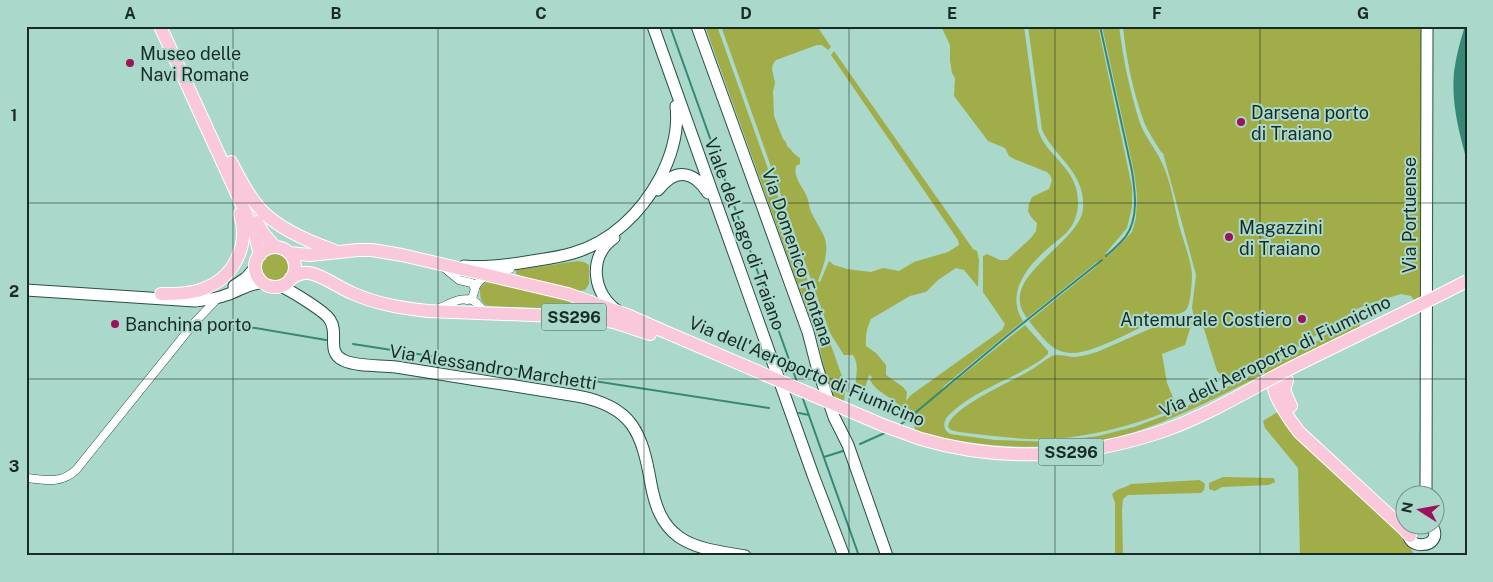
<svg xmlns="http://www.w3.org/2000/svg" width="1493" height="582" viewBox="0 0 1493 582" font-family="'Public Sans',sans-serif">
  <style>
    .green { fill: #a0ad48 }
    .water { fill: #358876 }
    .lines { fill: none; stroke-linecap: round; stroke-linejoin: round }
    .stream { stroke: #358876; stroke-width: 2 }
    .street-casing { stroke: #275146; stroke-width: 9 }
    .secondary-casing { stroke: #275146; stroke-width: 13 }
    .primary-casing { stroke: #fff; stroke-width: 14 }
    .street { stroke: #fff; stroke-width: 8 }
    .secondary { stroke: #fff; stroke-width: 11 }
    .primary { stroke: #fac8db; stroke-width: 12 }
    .primary-bridge-casing { stroke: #fff; stroke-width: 14; stroke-linecap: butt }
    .primary-bridge { stroke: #fac8db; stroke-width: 12 }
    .grid { fill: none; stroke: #192b26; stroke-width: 1; stroke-opacity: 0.55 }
    .poi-dot { fill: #9e115d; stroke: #aad8cb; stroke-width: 2 }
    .labels { text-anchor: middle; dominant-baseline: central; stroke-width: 4; stroke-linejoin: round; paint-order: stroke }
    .shield { fill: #aad8cb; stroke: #445f58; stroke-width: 1 }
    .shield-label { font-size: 16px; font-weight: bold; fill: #192b26 }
    .poi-label { font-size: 18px; fill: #192b26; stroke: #aad8cb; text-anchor: start }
    .street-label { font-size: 18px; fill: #192b26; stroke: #aad8cb }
    .neatline { fill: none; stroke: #192b26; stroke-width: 2 }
    .grid-label { font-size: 16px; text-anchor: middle; font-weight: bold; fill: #192b26 }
  </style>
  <rect width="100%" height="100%" fill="#aad8cb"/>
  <path class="green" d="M705,26h12l131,367 -3,-3 -1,12 -11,-5 -9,-28 -5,-26z
    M721,26h96l14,21 -3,3 -6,-5h-5l-41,15 -3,4 -1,5 3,14 -2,8 1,25 9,23 3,3 1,4c5,4 7,9 13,12v6l-4,2c-3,13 7,20 11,31 2,5 2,10 4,15 4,8 9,16 13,24 6,15 -1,31 -6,45l2,1 9,-21 5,4 13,4 24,3 12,-4 16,3 15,-9 34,-10 11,-7 -1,-5 -127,-185 3,-4 139,198 4,2 2,9 -1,27 -14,-17 -8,-2 -18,12 -12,12 -16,4 -39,23c-4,9 -6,17 -5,27l10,7 10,12v10l17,12 4,5 -1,9 5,-6 91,-65 3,-6 -22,-32v-36l4,-2 13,6h7l24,-22 5,-7 1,-8 -6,-6 -3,-6 1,-7 3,-7 17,-8 3,-9 -2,-5 -3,-3 -33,-13 -5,-3 -4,-8 -17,-7 -34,-45 1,-18 -3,-5 -2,-13v-15l-9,-19h83l14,104c9,28 40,37 40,72 0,10 -3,21 -10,29 -6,7 -16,13 -23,20 -20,18 -39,44 -22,70l-79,65 -3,5 8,-5 76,-61 23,26v3c-8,8 -19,13 -29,19 -24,12 -51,23 -70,42 -6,6 -7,14 1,19l45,6 58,2 45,-6 36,-9 43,-16 61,-29 79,-41 27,-20 11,-6 6,12c-40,19 -80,38 -119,58 -37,18 -72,36 -111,48 -70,20 -148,17 -216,-2l-2,-14 -5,-9 -4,3c-8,-13 -27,-17 -34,-31l2,-3 -3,-2 -3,10 -4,5 -6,-3c-1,-12 4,-21 -3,-32h-9l-14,-22z
    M1028,26h70l34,161v20l-5,21 -21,25v2l2,1 24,-24 4,-14 1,-24 -3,-22 -32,-146h17c4,33 11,66 21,97 5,14 16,26 22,40 9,18 12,42 17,62 4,15 11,32 13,48 0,7 -1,32 -6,37 -5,5 -18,6 -25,9 -22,8 -43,21 -66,29 -36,13 -45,-1 -66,-27l68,-55 1,-5 -71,57c-32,-41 52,-73 56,-109 3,-37 -28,-51 -41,-79z
    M1123,26h298v271l-7,3 -3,-4 -10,-2 -30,9 -14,6 -59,38 -59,29 -10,3 -6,-2 -6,-6 -13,-42 -10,-12 -2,-9 4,-33 -33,-122 -2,-1c-6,-10 -13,-20 -17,-30 -11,-30 -18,-64 -21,-96z
    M262 267a13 13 0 1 1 26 0a13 13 0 1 1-26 0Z
    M578,261l6,1 5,3v19l-4,6 -6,1 -55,-14 -8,-3v-4z
    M494,281l96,24 -1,6 -17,-2 -84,-3c-8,-4 -8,-9 -8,-18l6,-6z
    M1179,318l10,2 3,2 -7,23 -23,9 5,29 10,24c-36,17 -90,31 -130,32 -29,1 -59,-4 -88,-7l-8,-2 -3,-3c1,-19 65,-46 81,-56 8,-4 15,-11 23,-15 6,-3 16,1 23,1 8,-1 15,-3 22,-5l71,-31z
    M1279,411l103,102 23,26 10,17h-115l-2,-88 -33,-40 -2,-7z
    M1223,477l51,1 1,4 -6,3 -47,2 -7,4 -6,-2v-6z
    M1200,480l5,4 -1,6 -3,3 -73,2 -5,4 -1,11 1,46h-8v-53l-3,-9c8,-7 11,-5 19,-10z"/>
  <path class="water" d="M1465,26h2v135c-8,-28 -16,-59 -13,-89 2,-15 6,-31 11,-46z"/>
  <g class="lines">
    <path class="stream" d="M670,26l127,356
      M1100,26l32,145c3,20 7,47 -6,65 -6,8 -14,14 -20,20
      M1205,26l1,2
      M243,326l83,14
      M353,344l416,64
      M802,396l57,160
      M799,413l10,2
      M915,413l92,-77 95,-76
      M900,425l8,-6
      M860,444l27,-12
      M824,457l19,-6"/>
    <g class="street-casing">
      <path id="street" d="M443,267l16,13 13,3 3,6
        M467,300l5,-2c2,-4 2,-8 4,-12 6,-12 23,-15 34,-17
        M437,309c11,-4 25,-14 37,-8 5,3 7,9 13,11
        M26,478c20,2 35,6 50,-8l119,-148 22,-23"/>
    </g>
    <g class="secondary-casing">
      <path id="secondary" d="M653,26l160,449 31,81
        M697,26l111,306 9,35 17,50 14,28 39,111
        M658,190c17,-22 35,-20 50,3
        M614,238c-27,19 -21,57 4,73
        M464,266c23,2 45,-1 68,-5 14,-2 28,-4 41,-8 38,-11 68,-40 87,-75 12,-23 19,-46 16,-72
        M234,286l12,-8 9,-10
        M280,286c10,4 46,26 50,34 9,13 -4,32 13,40 14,7 37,5 53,7 60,10 121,19 181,29 56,10 65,37 74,88 4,21 10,40 28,53 19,13 44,15 66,19
        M26,290l169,11c10,-1 21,-2 31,-6 13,-4 24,-13 38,-12
        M1426,494l1,-468
        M1412,524c-17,28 37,27 19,0"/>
    </g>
    <g class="primary-casing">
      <path id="primary" d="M160,26l94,205 6,24
        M231,162c9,17 18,35 31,49 18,18 48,31 71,39
        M257,222l6,11 12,14
        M255 267a20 20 0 1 1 40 0a20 20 0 1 1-40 0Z
        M289,253l21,2 48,-5h14l30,5 166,39 59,21 34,15
        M291,278c6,-3 11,-6 18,-5 14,2 30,15 43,20 24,11 49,15 76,18l155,6 31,5 36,12
        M161,294c14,0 29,0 42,-5 31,-11 47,-44 37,-75
        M1285,373c-5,3 -10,6 -11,12 -2,10 18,38 25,47l104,96 7,8
        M1287,380l-3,10 7,16"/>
    </g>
    <use href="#street" class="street"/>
    <use href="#secondary" class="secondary"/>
    <use href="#primary" class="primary"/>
    <g class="primary-bridge-casing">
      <path id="primary-bridge" d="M661,330l224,96c12,4 24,9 36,13 81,24 165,19 245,-9 42,-15 81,-39 121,-60 60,-30 120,-58 180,-89"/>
    </g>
    <use href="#primary-bridge" class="primary-bridge"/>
  </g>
  <path class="grid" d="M233,26v530M438,26v530M644,26v530M849,26v530M1055,26v530M1260,26v530M26,203h1441M26,379h1441"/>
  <g class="poi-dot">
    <circle cx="130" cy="63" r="5"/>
    <circle cx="1241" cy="122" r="5"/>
    <circle cx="1229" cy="237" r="5"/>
    <circle cx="1302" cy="319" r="5"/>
    <circle cx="115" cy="324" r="5"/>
  </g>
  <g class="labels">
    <g class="shield">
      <rect x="541.5" y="303.5" width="65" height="27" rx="4"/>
      <rect x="1038.5" y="438.5" width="65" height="27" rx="4"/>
    </g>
    <g class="shield-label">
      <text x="574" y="317">SS296</text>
      <text x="1071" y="452">SS296</text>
    </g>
    <g class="poi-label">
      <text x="140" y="53">Museo delle<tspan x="140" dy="21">Navi Romane</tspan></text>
      <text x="1251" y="112">Darsena porto<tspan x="1251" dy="21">di Traiano</tspan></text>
      <text x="1239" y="227">Magazzini<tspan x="1239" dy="21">di Traiano</tspan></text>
      <text x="1292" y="319" text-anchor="end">Antemurale Costiero</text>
      <text x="125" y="324">Banchina porto</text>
    </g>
    <g class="street-label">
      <text transform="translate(1409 215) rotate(-90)">Via Portuense</text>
      <text transform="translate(745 234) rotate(70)">Viale del Lago di Traiano</text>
      <text transform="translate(798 257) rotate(71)">Via Domenico Fontana</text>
      <text transform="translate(1275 356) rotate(-26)">Via dell'Aeroporto di Fiumicino</text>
      <text transform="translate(493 367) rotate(9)">Via Alessandro Marchetti</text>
      <text transform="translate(807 371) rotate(23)">Via dell'Aeroporto di Fiumicino</text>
    </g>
  </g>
  <rect width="1493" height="582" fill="none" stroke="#aad8cb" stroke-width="55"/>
  <g transform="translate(1420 510) rotate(281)"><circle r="24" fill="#aad8cb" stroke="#709389"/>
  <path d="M0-4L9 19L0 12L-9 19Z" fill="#9e115d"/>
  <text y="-8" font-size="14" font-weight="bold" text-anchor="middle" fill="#192b26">N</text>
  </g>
  <rect x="28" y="28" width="1438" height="526" class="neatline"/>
  <g class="grid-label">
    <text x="130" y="19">A</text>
    <text x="336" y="19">B</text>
    <text x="541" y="19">C</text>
    <text x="746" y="19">D</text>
    <text x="952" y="19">E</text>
    <text x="1157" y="19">F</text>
    <text x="1363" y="19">G</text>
    <text x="14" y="121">1</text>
    <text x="14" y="297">2</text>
    <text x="14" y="472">3</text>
  </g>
</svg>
